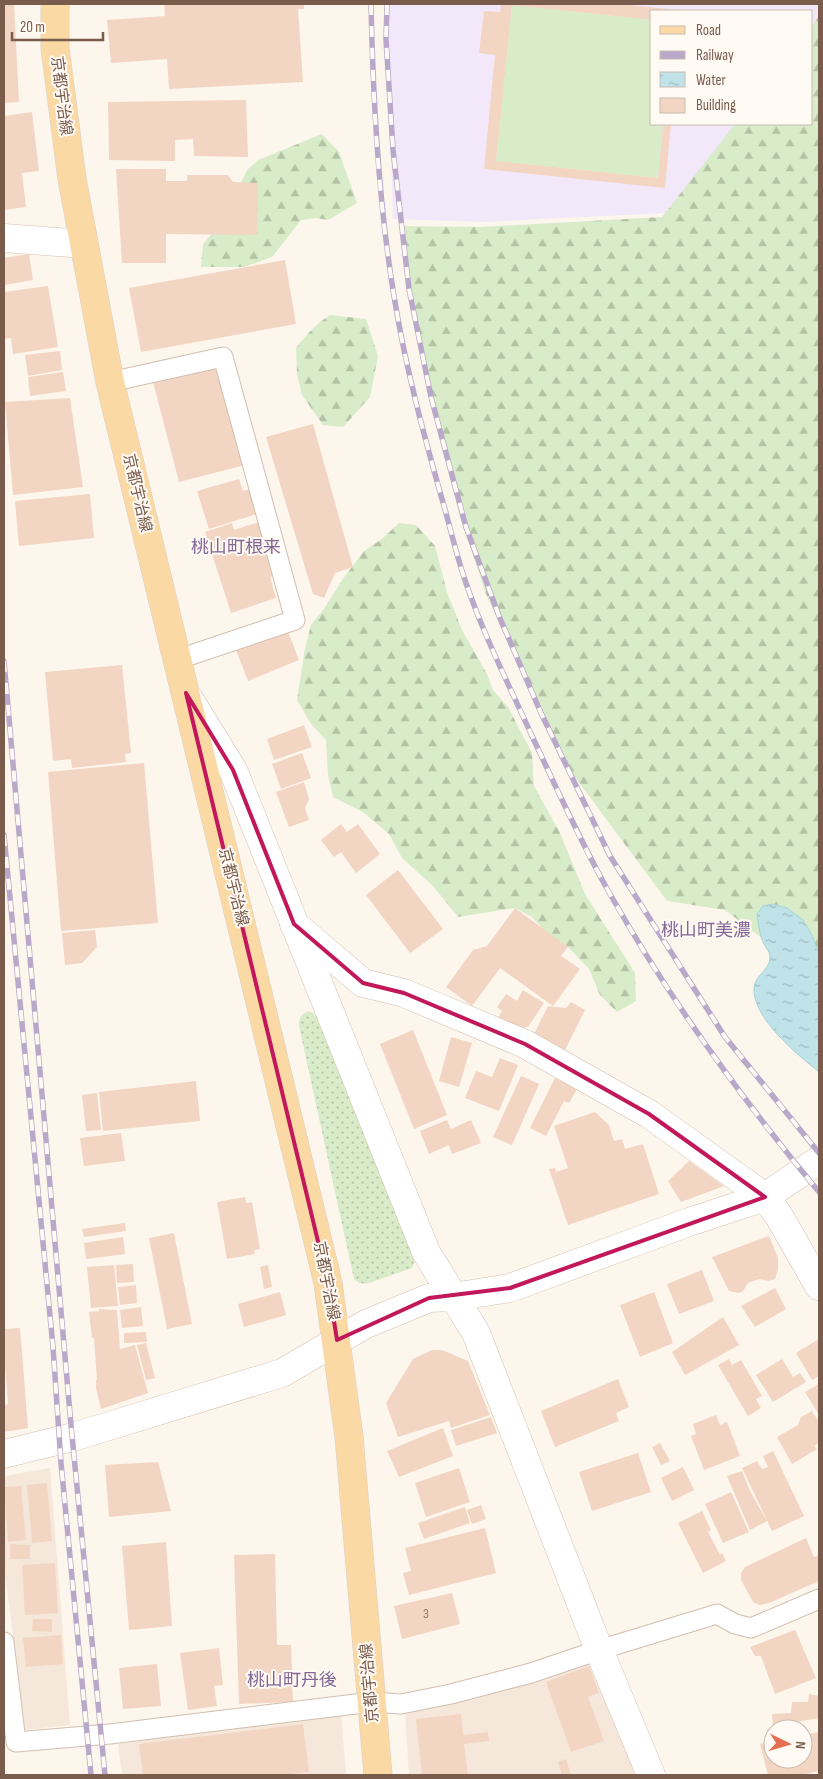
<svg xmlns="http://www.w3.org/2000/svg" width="823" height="1779" viewBox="0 0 823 1779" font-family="'Sofia Sans Condensed','Noto Sans JP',sans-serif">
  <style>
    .residential { fill: #f5e8da }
    .education { fill: #f3e8fa }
    .grass { fill: url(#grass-dots) }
    .forest { fill: url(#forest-firs) }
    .garden { fill: #d8ecc9 }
    .water { fill: url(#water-ripples); stroke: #a5d3da }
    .building { fill: #f3d5c3 }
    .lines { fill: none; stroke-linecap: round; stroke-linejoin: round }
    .lane-casing { stroke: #d1beb0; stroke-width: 21 }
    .street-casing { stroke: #d1beb0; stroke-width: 29 }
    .secondary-casing { stroke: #d6c0b0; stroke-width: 29 }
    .primary-casing { stroke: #dad1cd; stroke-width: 29 }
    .lane { stroke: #fff; stroke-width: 19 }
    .street { stroke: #fff; stroke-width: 28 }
    .secondary { stroke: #fff; stroke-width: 28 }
    .primary { stroke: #fbd9a5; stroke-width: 28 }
    .rail-casing { stroke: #b9a8c9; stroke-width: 5.5 }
    .rail { stroke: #fffaf3; stroke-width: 4; stroke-dasharray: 11; stroke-linecap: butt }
    .marked { fill: none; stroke: #c2185b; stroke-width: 4; stroke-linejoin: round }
    .labels { text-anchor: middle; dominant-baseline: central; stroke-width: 4; stroke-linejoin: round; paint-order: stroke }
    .number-label { font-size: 14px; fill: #987a6a }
    .street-label { font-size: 16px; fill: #7a5c4d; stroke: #fffaf3 }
    .neighbourhood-label { font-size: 18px; fill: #846695; stroke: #fffaf3 }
  </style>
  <defs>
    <pattern id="grass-dots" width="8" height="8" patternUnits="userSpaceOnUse" patternTransform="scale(1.25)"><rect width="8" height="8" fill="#d8ecc9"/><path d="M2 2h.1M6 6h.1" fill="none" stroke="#b4c2a5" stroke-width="1.8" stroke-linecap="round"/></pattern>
    <pattern id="forest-firs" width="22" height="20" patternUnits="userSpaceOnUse" patternTransform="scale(1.25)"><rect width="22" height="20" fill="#d8ecc9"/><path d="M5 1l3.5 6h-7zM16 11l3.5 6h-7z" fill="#b4c2a5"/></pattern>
    <pattern id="water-ripples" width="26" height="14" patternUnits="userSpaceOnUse" patternTransform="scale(1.25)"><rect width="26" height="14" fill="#bfe3e8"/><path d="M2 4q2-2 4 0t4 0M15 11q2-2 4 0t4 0" fill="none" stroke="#a0bbbe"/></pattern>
  </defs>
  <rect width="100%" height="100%" fill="#fdf6ec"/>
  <path class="residential" d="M50,1468l20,257 -45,5 -21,-164v-90z
    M591,1661l48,114h-230l-4,-65 131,-28z
    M341,1713l5,62h-224l-4,-31z"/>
  <path class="education" d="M387,4h432v14l-7,10v-17h-160v113h85l-70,89 -182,9 -92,-3z"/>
  <path class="grass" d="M309,1011l9,6 96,239v7l-2,5 -46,16 -7,-1 -5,-4 -55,-253c0,-9 2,-12 10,-15z"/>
  <path class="forest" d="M819,16v966l-94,-72 -58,-9 -101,-136 -39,-79 -41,-92 -26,-78 -21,-79 -17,-80 -21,-131 79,1 182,-10 73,-93h77v-98z
    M322,134l17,18 18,51 -29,17 -12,-2 -15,2 -29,37 -28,10h-43l2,-23 21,-24 23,-50 11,-10z
    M330,315l36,4 12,37 -8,41 -27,30 -20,-2 -21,-30 -5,-21 -1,-26c10,-13 20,-24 34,-33z
    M399,523l17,2 19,21 12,46 15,38 25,44 6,16 15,17 24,46 2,33 26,47 25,61 50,79 1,28 -19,11 -17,-17 -11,-26 -21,-22 -14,-6 -22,-24 -17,-9 -57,9 -25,-31 -31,-28 -13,-24 -26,-22 -30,-15 -5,-22 -2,-35 -15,-16 -14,-24 8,-52 6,-23 13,-16 18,-29 22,-29 18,-12z"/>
  <path class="garden" d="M512,5l140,15v104h11l-5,54 -162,-17z"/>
  <path class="water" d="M773,904l14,4 16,12 9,15 7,19v118c-21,-17 -67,-54 -65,-84 1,-13 15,-17 16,-30 0,-7 -3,-8 -6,-14 -4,-6 -6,-23 -7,-30l6,-8z"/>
  <path class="building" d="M4,4h10l5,98 -15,1z
    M164,4h140v5h-6l5,73 -134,7 -2,-30 -56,4 -4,-43 58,-4z
    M501,4h117l61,6v1h-27v9l-140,-15 -16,156 162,17 5,-54h8l-6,64 -181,-19 11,-114 -16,-2 5,-42 16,1z
    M246,100l2,57 -54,-1 -1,-17 -18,1v21l-66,-1 -1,-58z
    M32,112l7,59 -17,2 4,34 -22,3v-94z
    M116,169h50v12h21v-6h41l5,7 25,1 -1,52 -91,-1v29h-44z
    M29,254l4,26 -29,5v-27z
    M285,260l11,64 -155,28 -12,-64z
    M48,286l10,61 -45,7 -2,-16 -7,1v-47z
    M60,351l2,19 -34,6 -3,-21z
    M210,367l11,6 24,92 -66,17 -26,-100z
    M63,372l3,19 -36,5 -2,-19z
    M70,398l13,89 -70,8 -8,-93z
    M313,424l40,143 -18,6 -11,25 -11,-4 -47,-157z
    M239,479l4,12 10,-3 7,25 -51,16 -12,-38z
    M90,494l4,44 -75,8 -4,-45z
    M259,522l16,53 -5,2 6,21 -45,15 -26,-81 27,-9 2,7z
    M287,629l12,31 -51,21 -12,-31z
    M122,665l9,88 -6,1 1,8 -54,6 -1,-9 -18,2 -8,-89z
    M304,725l8,22 -38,13 -7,-21z
    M302,753l9,25 -30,11 -9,-25z
    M144,763l14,160 -97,8 -13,-159z
    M304,782l5,17 -4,9 4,12 -20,7 -13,-35z
    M341,824l6,8 11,-8 22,30 -24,19 -15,-21 -7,5 -13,-17z
    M398,870l45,59 -33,24 -44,-58z
    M515,908l53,39 -7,9 19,13 -27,37 -53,-38 -28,38 -26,-19 27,-37 14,-4z
    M95,930l2,17 -15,16 -17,2 -3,-32z
    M523,990l21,13 -16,24 -16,3 -15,-10 5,-9 -5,-4 9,-13 11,7z
    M571,1002l14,8 -22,44 -31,-16 16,-32 18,2z
    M413,1030l34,85 -33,14 -34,-85z
    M451,1037l21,6 -13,44 -20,-6z
    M500,1058l18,7 -19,46 -34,-13 11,-27 16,6z
    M521,1076l18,8 -27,61 -19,-8z
    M555,1078l22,11 -8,14 -5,-2 -18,35 -16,-8z
    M196,1081l4,40 -97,10 -4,-39z
    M97,1093l4,37 -15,1 -4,-36z
    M595,1112l14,13 5,16 8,-2 3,10 18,-5 16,50 -91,31 -19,-56 6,-1 1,4 12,-4 -14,-42z
    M447,1120l4,9 20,-9 10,23 -29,11 -3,-9 -20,9 -9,-23z
    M121,1133l4,28 -41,5 -4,-28z
    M689,1161l35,25 -43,16 -13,-21z
    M245,1197l1,6 6,-1 8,47 -6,1 1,4 -28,5 -10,-57z
    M125,1223l1,8 -42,6 -2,-8z
    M174,1233l18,91 -25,5 -18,-91z
    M769,1236l9,22v12l-3,9 -7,2 -9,-2 -11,4 -5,8 -4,2 -10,-2 -17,-34z
    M123,1237l2,17 -39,5 -2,-16z
    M133,1264l1,18 -17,1 -1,-18z
    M114,1265l4,41 -27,2 -4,-41z
    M268,1265l4,22 -8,2 -4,-22z
    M702,1270l12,31 -35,13 -12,-30z
    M136,1285l1,18 -17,2 -2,-18z
    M775,1288l11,21 -31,18 -14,-21z
    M280,1292l6,23 -42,12 -6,-23z
    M654,1292l19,51 -33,14 -20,-52z
    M141,1307l2,19 -21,2 -2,-18z
    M99,1309l18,1 3,39 15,-4 13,48 -47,16 -5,-21v-8h1l-3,-42h-2l-3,-26 10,-1z
    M723,1317l16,28 -54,30 -13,-23z
    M20,1328l8,100 -24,4v-27l4,-1 -4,-54v-21z
    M146,1332l1,10 -23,1v-10z
    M819,1339v37l-7,4 -16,-27z
    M146,1343l9,35 -9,2 -9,-35z
    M432,1350h10l26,11 22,54 -39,13 -2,-7 -51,16 -12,-34 27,-44z
    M729,1359l3,6 9,-5 21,36 -6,3 5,9 -13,8 -30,-51z
    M782,1359l11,18 7,-4 6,9 -33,20 -17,-27z
    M618,1379l11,28 -13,6 3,8 -64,26 -14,-36z
    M819,1384v31l-14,-23z
    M812,1411l7,11v21l-5,3 3,3 -25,15 -15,-27 21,-12 3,-8z
    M716,1415l4,10 7,-3 13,34 -36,14 -13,-34 5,-2 -3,-10z
    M491,1417l6,16 -41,13 -5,-16z
    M443,1428l10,28 -54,21 -12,-26z
    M660,1443l10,18 -9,4 -9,-18z
    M773,1451l31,65 -32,15 -30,-63 15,-7 5,8 6,-2 -5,-11z
    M638,1453l13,39 -59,19 -13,-39z
    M158,1462l13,49 -62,6 -4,-52z
    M683,1467l11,23 -22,11 -11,-23z
    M459,1468l11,34 -44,15 -11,-34z
    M742,1471l8,20 17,30 -17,9 -23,-54z
    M47,1483l5,58 -20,2 -5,-58z
    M21,1486l5,54 -18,2 -4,-55z
    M731,1492l18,40 -26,11 -18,-39z
    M481,1505l5,14 -14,5 -5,-14z
    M465,1507l5,16 -46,16 -6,-16z
    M702,1511l9,19 -3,2 12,23 2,-2 4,8 -23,12 -25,-50z
    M485,1528l11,45 -87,22 -6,-22 8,-2 -6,-23z
    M806,1538l8,19 5,-2v26l-50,22 -9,2 -7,-3 -12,-22v-7l4,-6z
    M166,1542l6,84 -43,4 -7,-84z
    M10,1544l20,1v14h-20z
    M275,1554l2,91h14l2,57 -54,2 -5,-149z
    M55,1563l3,50 -33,2 -3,-50z
    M452,1593l8,31 -58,15 -8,-33z
    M33,1619h19v13l-20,-1z
    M795,1630l21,48 -41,16 -14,-38h-6l-5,-9z
    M61,1635l2,29 -37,3 -3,-29z
    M219,1648l4,37 -9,1 3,20 -29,4 -8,-57z
    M157,1664l4,42 -38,3 -4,-41z
    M589,1666l10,27 -11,4 16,44 -33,11 -25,-70z
    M809,1694l10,2v22l-46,8 -1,-12 19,-1 1,-11h16z
    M461,1714l2,21 25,-3 1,9 -25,3 4,31h-46l-6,-56z
    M303,1724l6,48 -29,3h-137l-4,-31z
    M819,1732v39l-18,4h-33l-8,-31 13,-3v18h30v-24z
    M566,1759l5,16h-9l-4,-13z"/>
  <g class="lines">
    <g class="lane-casing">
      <path id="lane" d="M110,382l113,-25 72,263 -119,40
        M4,1642l12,100 94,-8 262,-32 29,2 50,-10 80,-21 68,-23 118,-36 18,10 16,4 68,-29"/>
    </g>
    <g class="street-casing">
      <path id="street" d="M294,924l69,59 41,10 121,51 124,70 116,83 14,19 40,70"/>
    </g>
    <g class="secondary-casing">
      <path id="secondary" d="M4,238l80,6
        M189,699l44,71 193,482 50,81 123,317 52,125
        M4,1454l69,-17 209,-64 84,-49 63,-26 24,-1 57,-9 179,-66 76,-25 54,-37"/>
    </g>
    <g class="primary-casing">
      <path id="primary" d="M55,4v44l17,131 38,203 218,901 21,154 29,338"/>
    </g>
    <use href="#lane" class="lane"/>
    <use href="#street" class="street"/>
    <use href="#secondary" class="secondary"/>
    <use href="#primary" class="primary"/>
    <g class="rail-casing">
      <path id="rail" d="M371,4c2,97 7,196 23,292 11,69 29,136 48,203 8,27 14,55 23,81 18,54 44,105 67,156 25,53 49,107 78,158 60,106 131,204 209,298
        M387,4l-1,35 7,111 16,139 22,108 35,130 33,89 42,97 69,143 115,181 94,116
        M4,661l67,764 34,350
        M4,835l49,512 8,116 30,312"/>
    </g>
    <use href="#rail" class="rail"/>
  </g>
  <path class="marked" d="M186,693l47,77 61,154 69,59 41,10 121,51 124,70 116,83 -255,91 -81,10 -92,42 -9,-57z"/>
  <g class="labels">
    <g class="number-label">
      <text x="426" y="1613">3</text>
    </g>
    <g class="street-label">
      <text transform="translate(61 96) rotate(83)">京都宇治線</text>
      <text transform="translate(137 493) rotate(77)">京都宇治線</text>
      <text transform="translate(233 887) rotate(76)">京都宇治線</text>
      <text transform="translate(326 1281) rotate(79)">京都宇治線</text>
      <text transform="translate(370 1683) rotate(-95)">京都宇治線</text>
    </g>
    <g class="neighbourhood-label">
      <text x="236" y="547">桃山町根来</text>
      <text x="706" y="930">桃山町美濃</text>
      <text x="292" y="1680">桃山町丹後</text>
    </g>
  </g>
  <rect width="823" height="1779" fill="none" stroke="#7a5c4d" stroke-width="10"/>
  <rect x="650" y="10" width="162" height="115" fill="#fffaf3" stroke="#cabbb1"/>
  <rect x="660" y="26" width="25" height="8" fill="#fbd9a5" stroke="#cabbb1"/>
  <text x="696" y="35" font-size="15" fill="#7a5c4d">Road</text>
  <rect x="660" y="51" width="25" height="8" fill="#b9a8c9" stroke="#cabbb1"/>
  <text x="696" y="60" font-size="15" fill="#7a5c4d">Railway</text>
  <rect x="660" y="72" width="25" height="15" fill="url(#water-ripples)" stroke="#cabbb1"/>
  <text x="696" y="85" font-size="15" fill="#7a5c4d">Water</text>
  <rect x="660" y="98" width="25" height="15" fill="#f3d5c3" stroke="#cabbb1"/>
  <text x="696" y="110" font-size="15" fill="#7a5c4d">Building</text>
  <g transform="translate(788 1744) rotate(95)"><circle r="24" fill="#fffaf3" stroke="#cabbb1"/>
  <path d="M0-4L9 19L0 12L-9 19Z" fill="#e76f51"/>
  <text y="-8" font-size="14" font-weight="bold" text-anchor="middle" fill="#7a5c4d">N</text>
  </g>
  <path d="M12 32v8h91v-8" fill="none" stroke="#7a5c4d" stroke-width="2.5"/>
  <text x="20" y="32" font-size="15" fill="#7a5c4d" stroke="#fffaf3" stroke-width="4" paint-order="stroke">20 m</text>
</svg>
